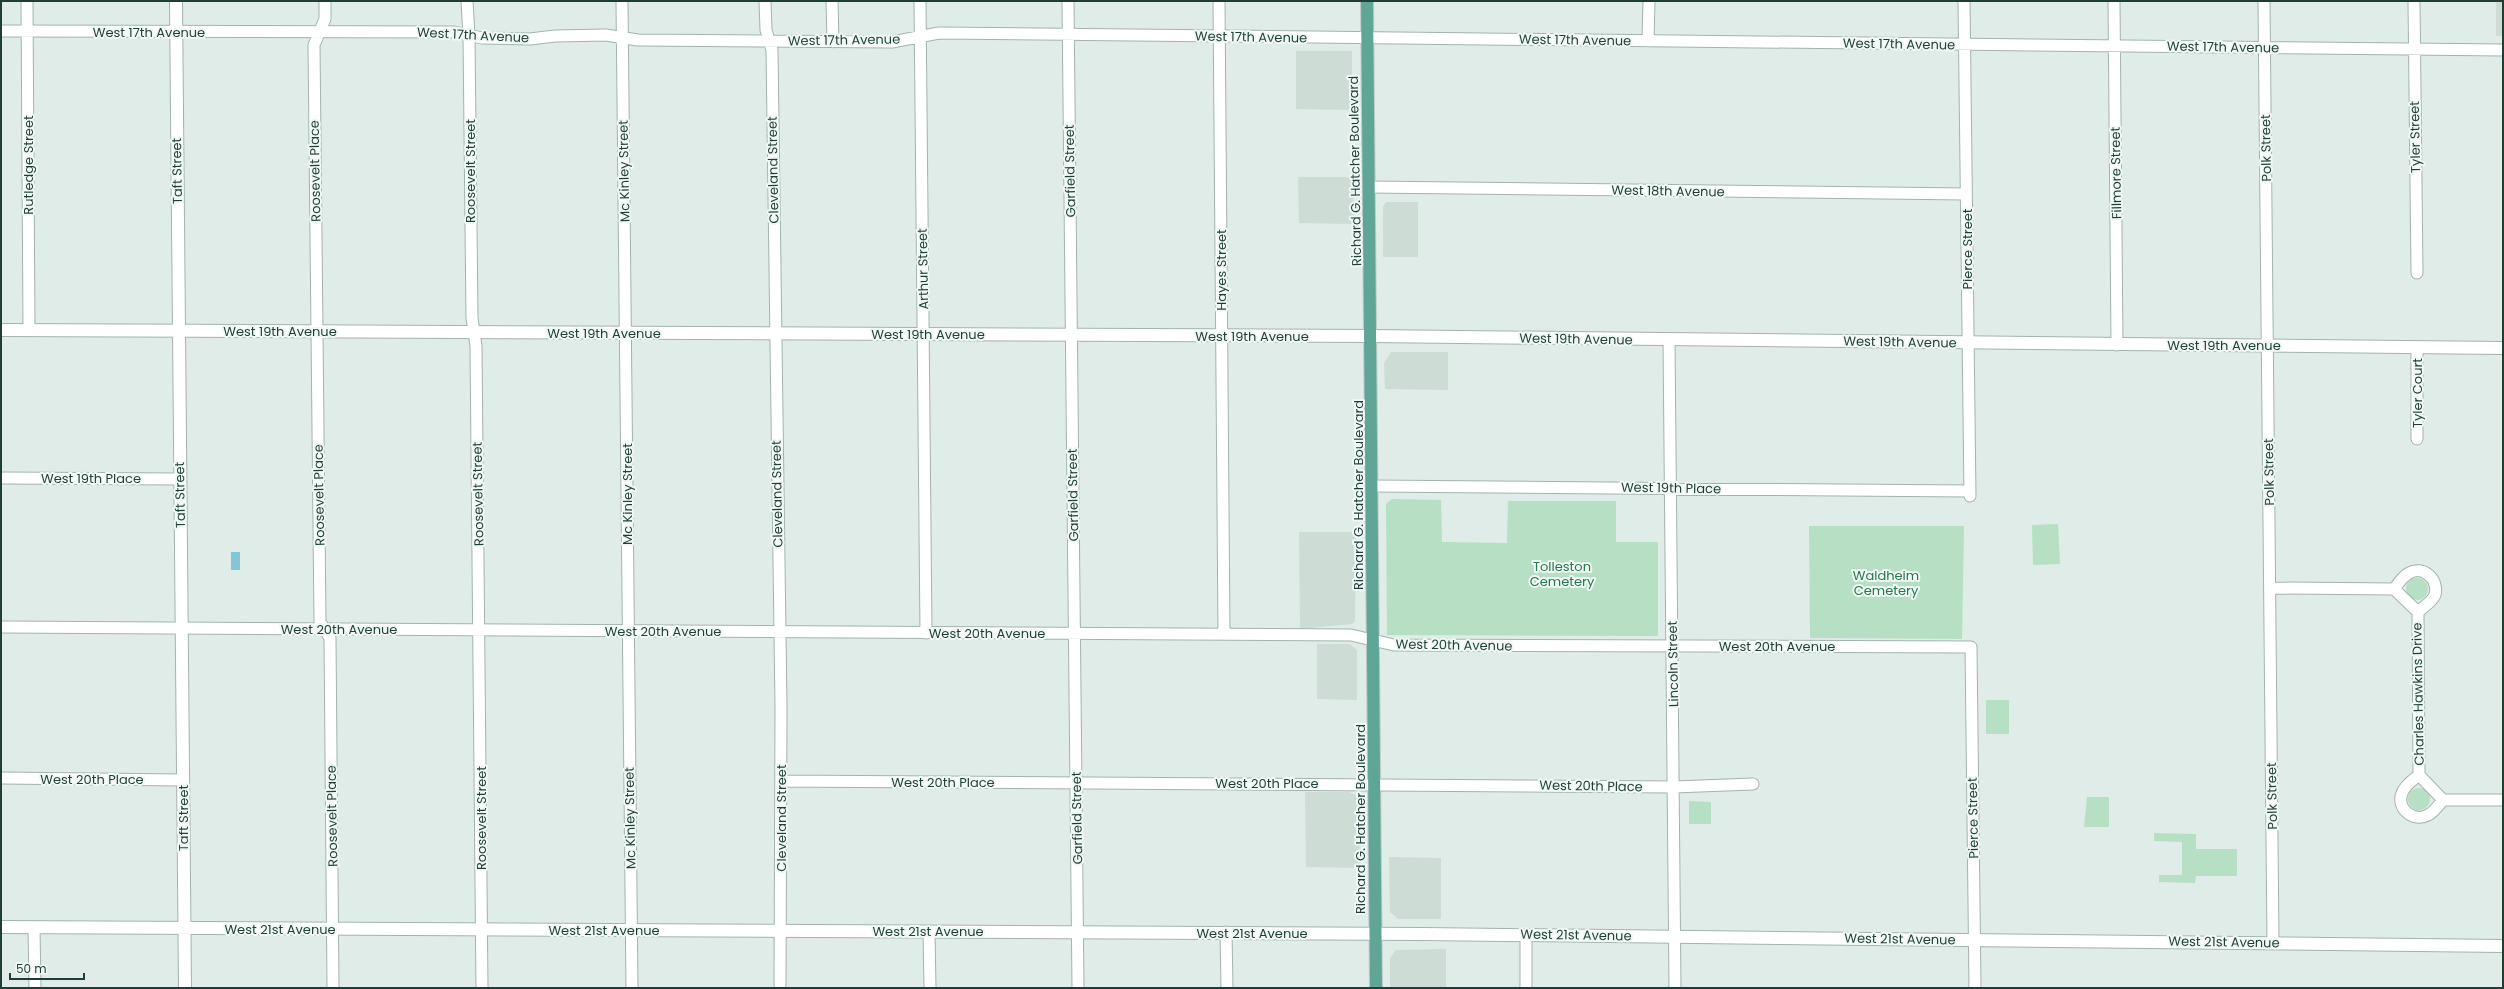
<svg xmlns="http://www.w3.org/2000/svg" width="2504" height="989" viewBox="0 0 2504 989" font-family="Poppins,sans-serif">
  <style>
    .built { fill: #cedcd6 }
    .green { fill: #b6dfc3 }
    .water { fill: #83c6d6 }
    .lines { fill: none; stroke-linecap: round; stroke-linejoin: round }
    .minor-casing { stroke: #a2b4af; stroke-width: 13 }
    .tertiary-casing { stroke: #a2b4af; stroke-width: 14 }
    .primary-casing { stroke: #c0c9c7; stroke-width: 14 }
    .minor { stroke: #fff; stroke-width: 11 }
    .tertiary { stroke: #fff; stroke-width: 12 }
    .primary { stroke: #60a697; stroke-width: 12 }
    .labels { text-anchor: middle; dominant-baseline: central; stroke-width: 4; stroke-linejoin: round; paint-order: stroke }
    .street-label { font-size: 13px; fill: #1f3e37; stroke: #f0f8f5 }
    .park-label { font-size: 13px; fill: #267849; stroke: #f0f8f5 }
  </style>
  <rect width="100%" height="100%" fill="#e0ece7"/>
  <path class="built" d="M2496,1h7v35h-7z
    M1296,51h56v59l-56,-1z
    M1298,177h55l1,47 -55,-1z
    M1386,202h32v55h-35v-50z
    M1391,352h57v38l-63,-1 -1,-26z
    M1299,532h57l-1,89 -3,3 -52,5z
    M1317,644h33l7,6v50l-40,-1z
    M1305,792h44l10,5 1,71 -54,-1z
    M1389,857l52,1v61h-43l-8,-7z
    M1446,949v39h-56v-30l6,-8z"/>
  <path class="green" d="M1392,499l49,1 1,42 65,1 1,-42h108v41h42v94l-271,-1 -1,-131z
    M2058,524l2,40 -27,1 -1,-40z
    M1809,526h155l-2,113 -152,-1z
    M2406 589a11 11 0 1 1 22 0a11 11 0 1 1-22 0Z
    M1986,700h23v34h-23z
    M2408 799a11 11 0 1 1 22 0a11 11 0 1 1-22 0Z
    M2087,797h22v30h-25z
    M1689,801l22,1v22h-22z
    M2154,833l42,1v15h41v27h-41l-1,7 -36,-1v-7h23v-33l-28,-1z"/>
  <path class="water" d="M231,552h9v18h-9z"/>
  <g class="lines">
    <g class="minor-casing">
      <path id="minor" d="M27,1l2,329
        M325,1v18l-11,26 6,577 10,16 3,350
        M467,1l2,35 3,282 4,28 6,642
        M622,1l10,987
        M765,1l1,29 6,20 9,657 -1,281
        M832,1l1,41
        M920,1l6,632
        M1068,1l10,987
        M1219,1l5,633
        M1964,1l6,495
        M2114,1l3,344
        M2264,1l9,942
        M2414,1l3,272
        M1,31l453,1 28,6 48,1 25,-3 51,-1 32,5 254,2 47,-9 1564,17
        M1648,41l1,-40
        M1369,187l597,7
        M1669,340l6,648
        M2417,347v92
        M1,478l179,1
        M1372,486l598,5
        M2271,588l123,1 24,23 1,163 24,25h60
        M2394,589c4,-5 8,-12 15,-16 14,-8 30,6 26,22 -3,7 -12,12 -17,17
        M1,627l1350,8 43,10 577,2 4,341
        M2419,775c-6,5 -14,10 -17,18 -6,15 11,30 26,22 6,-3 11,-10 15,-15
        M1,778l182,2
        M781,781l893,6 79,-3
        M34,927l1,61
        M929,931l1,57
        M1226,932l1,56
        M1526,935v53"/>
    </g>
    <g class="tertiary-casing">
      <path id="tertiary" d="M176,1l9,987
        M1,330l1370,6 1132,12
        M1,927l1422,7 1080,12"/>
    </g>
    <g class="primary-casing">
      <path id="primary" d="M1367,1l9,987"/>
    </g>
    <use href="#minor" class="minor"/>
    <use href="#tertiary" class="tertiary"/>
    <use href="#primary" class="primary"/>
  </g>
  <g class="labels">
    <g class="street-label">
      <text x="149" y="32">West 17th Avenue</text>
      <text transform="translate(473 35) rotate(3)">West 17th Avenue</text>
      <text transform="translate(1251 37) rotate(1)">West 17th Avenue</text>
      <text transform="translate(844 40) rotate(-1)">West 17th Avenue</text>
      <text transform="translate(1575 40) rotate(1)">West 17th Avenue</text>
      <text transform="translate(1899 44) rotate(1)">West 17th Avenue</text>
      <text transform="translate(2223 47) rotate(1)">West 17th Avenue</text>
      <text transform="translate(2415 137) rotate(-91)">Tyler Street</text>
      <text transform="translate(2266 148) rotate(-91)">Polk Street</text>
      <text transform="translate(28 165) rotate(-90)">Rutledge Street</text>
      <text transform="translate(773 170) rotate(-91)">Cleveland Street</text>
      <text transform="translate(177 171) rotate(-91)">Taft Street</text>
      <text transform="translate(315 171) rotate(-91)">Roosevelt Place</text>
      <text transform="translate(470 171) rotate(-90)">Roosevelt Street</text>
      <text transform="translate(624 171) rotate(-91)">Mc Kinley Street</text>
      <text transform="translate(1070 171) rotate(-91)">Garfield Street</text>
      <text transform="translate(1355 171) rotate(-91)">Richard G. Hatcher Boulevard</text>
      <text transform="translate(2116 173) rotate(-91)">Fillmore Street</text>
      <text transform="translate(1668 191) rotate(1)">West 18th Avenue</text>
      <text transform="translate(1967 249) rotate(-90)">Pierce Street</text>
      <text transform="translate(923 269) rotate(-91)">Arthur Street</text>
      <text transform="translate(1221 270) rotate(-90)">Hayes Street</text>
      <text x="280" y="331">West 19th Avenue</text>
      <text x="604" y="333">West 19th Avenue</text>
      <text x="928" y="334">West 19th Avenue</text>
      <text x="1252" y="336">West 19th Avenue</text>
      <text transform="translate(1576 339) rotate(1)">West 19th Avenue</text>
      <text transform="translate(1900 342) rotate(1)">West 19th Avenue</text>
      <text x="2224" y="345">West 19th Avenue</text>
      <text transform="translate(2417 393) rotate(-90)">Tyler Court</text>
      <text transform="translate(2269 472) rotate(-91)">Polk Street</text>
      <text x="91" y="478">West 19th Place</text>
      <text transform="translate(1671 488) rotate(1)">West 19th Place</text>
      <text transform="translate(478 494) rotate(-91)">Roosevelt Street</text>
      <text transform="translate(627 494) rotate(-90)">Mc Kinley Street</text>
      <text transform="translate(777 494) rotate(-91)">Cleveland Street</text>
      <text transform="translate(180 495) rotate(-91)">Taft Street</text>
      <text transform="translate(319 495) rotate(-91)">Roosevelt Place</text>
      <text transform="translate(1073 495) rotate(-91)">Garfield Street</text>
      <text transform="translate(1358 495) rotate(-90)">Richard G. Hatcher Boulevard</text>
      <text x="339" y="629">West 20th Avenue</text>
      <text x="663" y="631">West 20th Avenue</text>
      <text x="987" y="633">West 20th Avenue</text>
      <text transform="translate(1454 645) rotate(1)">West 20th Avenue</text>
      <text x="1777" y="646">West 20th Avenue</text>
      <text transform="translate(1673 664) rotate(-91)">Lincoln Street</text>
      <text transform="translate(2418 694) rotate(-91)">Charles Hawkins Drive</text>
      <text x="92" y="779">West 20th Place</text>
      <text x="943" y="782">West 20th Place</text>
      <text x="1267" y="783">West 20th Place</text>
      <text transform="translate(1591 786) rotate(1)">West 20th Place</text>
      <text transform="translate(2272 796) rotate(-91)">Polk Street</text>
      <text transform="translate(332 816) rotate(-91)">Roosevelt Place</text>
      <text transform="translate(183 818) rotate(-90)">Taft Street</text>
      <text transform="translate(481 818) rotate(-90)">Roosevelt Street</text>
      <text transform="translate(630 818) rotate(-91)">Mc Kinley Street</text>
      <text transform="translate(781 818) rotate(-90)">Cleveland Street</text>
      <text transform="translate(1077 818) rotate(-91)">Garfield Street</text>
      <text transform="translate(1973 818) rotate(-91)">Pierce Street</text>
      <text transform="translate(1360 819) rotate(-90)">Richard G. Hatcher Boulevard</text>
      <text x="280" y="929">West 21st Avenue</text>
      <text x="604" y="930">West 21st Avenue</text>
      <text x="928" y="931">West 21st Avenue</text>
      <text x="1252" y="933">West 21st Avenue</text>
      <text transform="translate(1576 935) rotate(1)">West 21st Avenue</text>
      <text transform="translate(1900 939) rotate(1)">West 21st Avenue</text>
      <text transform="translate(2224 942) rotate(1)">West 21st Avenue</text>
    </g>
    <g class="park-label">
      <text x="1562" y="566">Tolleston<tspan x="1562" dy="15">Cemetery</tspan></text>
      <text x="1886" y="575">Waldheim<tspan x="1886" dy="15">Cemetery</tspan></text>
    </g>
  </g>
  <rect width="2504" height="989" fill="none" stroke="#1f3e37" stroke-width="4"/>
  <path d="M10 973v6h74v-6" fill="none" stroke="#1f3e37" stroke-width="2"/>
  <text x="16" y="973" font-size="12" fill="#1f3e37" stroke="#f0f8f5" stroke-width="3" paint-order="stroke">50 m</text>
</svg>
